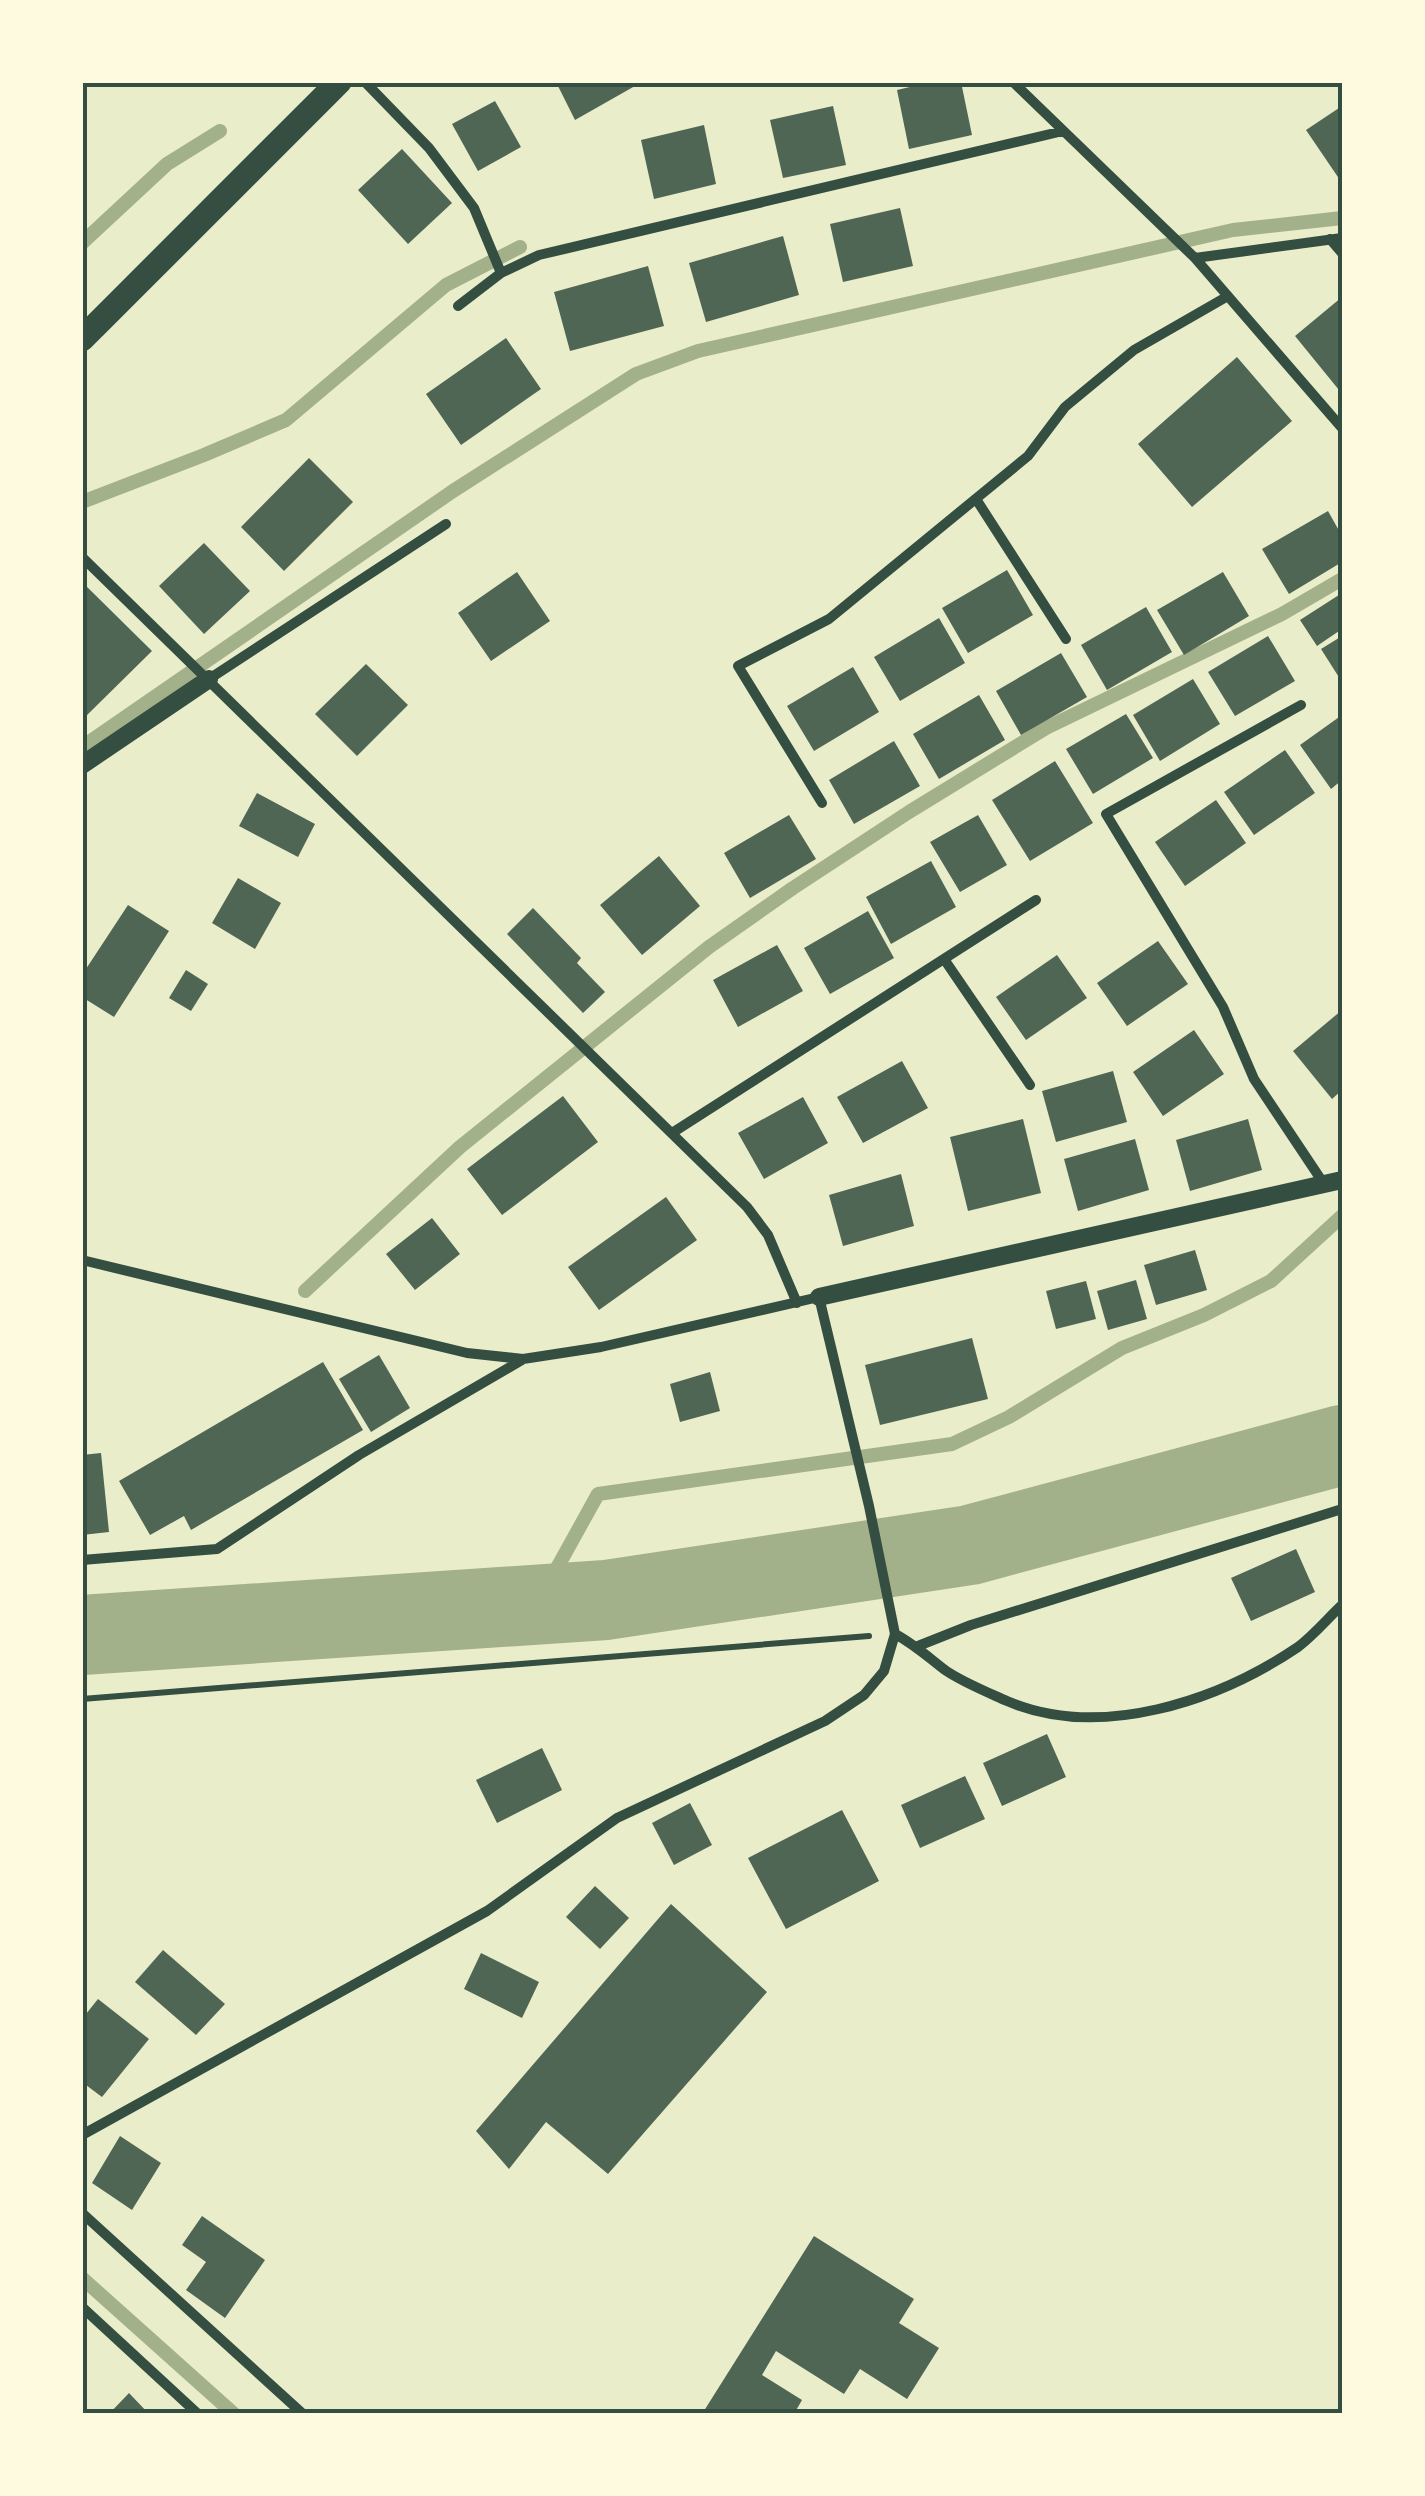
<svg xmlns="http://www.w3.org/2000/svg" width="1425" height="2496" viewBox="0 0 1425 2496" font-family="'Times New Roman',serif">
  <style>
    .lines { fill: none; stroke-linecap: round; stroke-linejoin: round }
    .stream { stroke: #a3b18a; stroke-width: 14 }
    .river { stroke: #a3b18a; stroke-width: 80 }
    .building { fill: #4f6655 }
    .path { stroke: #344e41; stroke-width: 6 }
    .minor { stroke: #344e41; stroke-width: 10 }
    .tertiary { stroke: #344e41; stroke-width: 18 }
    .primary { stroke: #344e41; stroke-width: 25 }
    .neatline { fill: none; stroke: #344e41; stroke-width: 4 }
  </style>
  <rect width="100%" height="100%" fill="#e9edc9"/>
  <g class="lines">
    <path class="stream" d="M82,243l85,-79 53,-33
      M82,502l122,-47 82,-35 160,-135 74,-38
      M82,747l371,-256 183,-117 62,-23 535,-121 109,-12
      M305,1291l155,-144 249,-200 84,-59 116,-76 137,-84 236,-114 60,-35
      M537,1604l61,-110 354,-50 57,-27 113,-69 82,-33 67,-34 71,-65
      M82,2278l152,136"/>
    <path class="river" d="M82,1635l524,-35 364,-55 372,-100"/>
  </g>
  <path class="building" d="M556,82h86l-67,38z
    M931,82h30l11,53 -63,14 -12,-59z
    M495,101l26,46 -43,24 -26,-47z
    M833,106l13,59 -63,13 -13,-58z
    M1342,106v77l-36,-53z
    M704,125l12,59 -62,15 -13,-59z
    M402,149l50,54 -44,41 -50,-54z
    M900,208l13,58 -70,16 -13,-58z
    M783,236l16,59 -93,27 -17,-59z
    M648,266l16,60 -94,25 -16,-59z
    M1342,297v90l-3,3 -44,-54z
    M506,338l35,51 -80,56 -35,-51z
    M1237,357l55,64 -100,86 -54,-63z
    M309,458l44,44 -69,69 -43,-44z
    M1328,511l14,25v26l-53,32 -27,-45z
    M204,543l46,48 -46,43 -45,-48z
    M1007,570l26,45 -65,38 -26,-45z
    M517,572l33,49 -59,40 -33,-48z
    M1223,572l26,44 -65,39 -27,-45z
    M82,582l70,69 -70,69z
    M1342,593v36l-25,17 -17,-26z
    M1146,607l26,45 -65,38 -26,-45z
    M939,618l26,45 -65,38 -26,-44z
    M1268,636l27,45 -60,35 -27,-44z
    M1342,636v46l-21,-33z
    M1061,653l26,44 -66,38 -25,-44z
    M366,664l42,41 -51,51 -42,-42z
    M853,667l26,45 -65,39 -27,-45z
    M1193,679l27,45 -60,37 -27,-46z
    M979,695l26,45 -66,39 -26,-45z
    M1126,714l27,44 -60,36 -27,-45z
    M1342,715v65l-11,9 -31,-44z
    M894,741l26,45 -66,38 -25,-44z
    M1285,750l30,43 -61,42 -30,-43z
    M1055,761l38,62 -63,38 -38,-61z
    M257,793l58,31 -17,33 -59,-31z
    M1216,800l30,43 -61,43 -30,-44z
    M789,815l27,44 -66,39 -26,-45z
    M978,815l29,50 -47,27 -30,-50z
    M659,856l41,50 -58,49 -42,-50z
    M931,861l25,46 -65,37 -25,-47z
    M238,878l43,25 -26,46 -43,-26z
    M128,905l41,26 -55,86 -32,-20v-22z
    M533,908l48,50 -4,5 28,29 -22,21 -76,-79z
    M868,911l26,47 -64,36 -26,-46z
    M1158,941l30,43 -61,42 -30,-43z
    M777,945l26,46 -65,36 -25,-47z
    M1057,955l30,43 -61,42 -30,-43z
    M186,970l22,14 -17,27 -22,-13z
    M1342,1010v80l-10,9 -39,-48z
    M1194,1030l30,44 -61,42 -30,-44z
    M902,1061l26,47 -65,35 -26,-46z
    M1113,1071l14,51 -71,20 -14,-51z
    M563,1096l35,46 -96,73 -35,-46z
    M803,1097l25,46 -64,36 -26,-46z
    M1023,1119l18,74 -73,18 -18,-74z
    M1248,1119l14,51 -72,21 -14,-51z
    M1135,1139l14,51 -71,21 -14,-52z
    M901,1174l13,52 -71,20 -14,-51z
    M666,1197l31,43 -98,70 -31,-43z
    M432,1218l28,36 -45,36 -29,-36z
    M1195,1250l12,40 -51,15 -12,-40z
    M1136,1280l11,39 -39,11 -11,-39z
    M1086,1281l10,38 -40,10 -10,-38z
    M972,1338l16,61 -108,26 -15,-60z
    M379,1355l31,53 -39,24 -32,-53z
    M323,1362l40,68 -172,100 -7,-14 -34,19 -31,-54z
    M710,1372l10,39 -40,11 -10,-38z
    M101,1453l8,79 -27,3v-80z
    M1296,1549l19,43 -64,29 -20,-43z
    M1047,1734l19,43 -64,29 -19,-43z
    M542,1748l20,42 -65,33 -21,-43z
    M965,1776l20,43 -65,29 -19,-43z
    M690,1803l22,42 -38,20 -22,-42z
    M842,1810l37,71 -93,48 -38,-71z
    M595,1886l34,32 -29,31 -34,-32z
    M671,1904l96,88 -159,182 -62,-52 -37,47 -33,-38z
    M163,1950l62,54 -29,31 -61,-53z
    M481,1953l58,29 -17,36 -58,-29z
    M98,1999l51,40 -47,58 -20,-15v-63z
    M120,2136l41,27 -29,47 -40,-27z
    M202,2216l63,44 -40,58 -39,-28 20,-28 -24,-17z
    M814,2236l100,63 -15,24 40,25 -32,51 -47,-30 -16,25 -68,-43 -14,24 40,25 -8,14h-92z
    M129,2393l20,21h-40z"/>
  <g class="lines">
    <path class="path" d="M82,1699l787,-63"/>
    <path class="minor" d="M365,82l64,66 45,60 27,65
      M1013,82l182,176 147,170
      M1330,239l12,14
      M1195,258l147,-20
      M458,306l43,-33 38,-18 524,-124
      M976,499l90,140
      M82,557l665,650 21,28 29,68
      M209,679l237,-155
      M1301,705l-195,109 117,193 31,72 70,105
      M822,803l-84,-137 91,-47 199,-163 37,-49 69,-57 94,-54
      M944,959l86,126
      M672,1133l364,-233
      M82,1260l385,93 56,6 78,-12 218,-50 50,209 26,128 -11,37 -20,24 -39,26 -208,97 -130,93 -405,224
      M82,1560l135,-11 142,-94 163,-95
      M895,1634c19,10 33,23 50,36 17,12 42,22 62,31 93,40 211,0 291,-54 16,-12 30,-29 44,-42
      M918,1646l53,-21 371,-116
      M82,2213l221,201
      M82,2307l116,107"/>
    <path class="tertiary" d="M82,765l127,-86
      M819,1297l523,-117"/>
    <path class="primary" d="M82,339l257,-257"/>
  </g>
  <rect width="1425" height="2496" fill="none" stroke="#fefae0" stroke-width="170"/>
  <rect x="85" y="85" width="1255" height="2326" class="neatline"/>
</svg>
